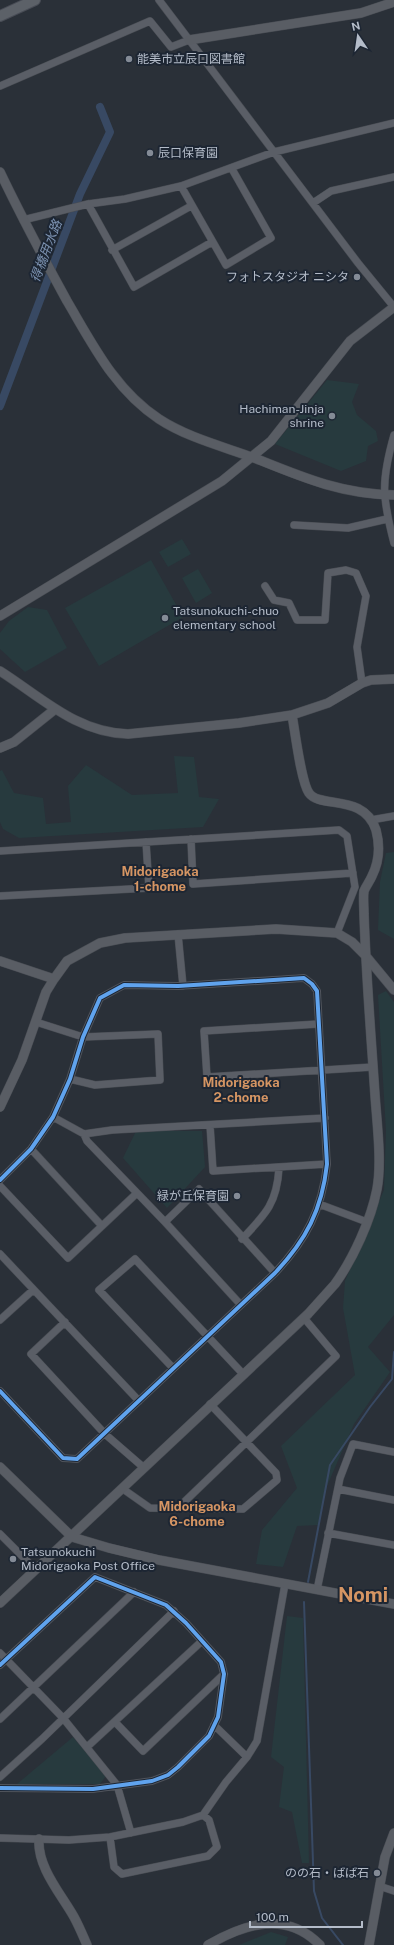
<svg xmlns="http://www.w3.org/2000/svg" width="394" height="1945" viewBox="0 0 394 1945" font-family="'Public Sans','Noto Sans JP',sans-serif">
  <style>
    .green { fill: #273a3e }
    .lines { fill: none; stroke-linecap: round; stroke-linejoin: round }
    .stream { stroke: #384963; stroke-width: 2 }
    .canal { stroke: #384963; stroke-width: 8 }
    .street-casing { stroke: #484c53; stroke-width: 8 }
    .secondary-casing { stroke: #484c53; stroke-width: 10 }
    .primary-casing { stroke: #484c55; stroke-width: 12 }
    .street { stroke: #5a5e66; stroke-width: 7 }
    .secondary { stroke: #595d64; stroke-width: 9 }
    .primary { stroke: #5c6168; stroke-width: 10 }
    .cycleway-casing { stroke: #1d2633; stroke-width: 6 }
    .cycleway { stroke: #60a3ed; stroke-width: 4 }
    .poi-dot { fill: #848b96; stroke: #1d2633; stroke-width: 1.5 }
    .labels { text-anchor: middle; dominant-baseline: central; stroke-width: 4; stroke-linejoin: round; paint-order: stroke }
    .poi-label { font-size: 12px; fill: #b4bcc9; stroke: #1d2633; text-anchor: start }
    .water-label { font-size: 13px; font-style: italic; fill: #7c92b1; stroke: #1d2633 }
    .neighbourhood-label { font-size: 13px; font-weight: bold; fill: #d59563; stroke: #1d2633 }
    .town-label { font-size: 20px; font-weight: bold; fill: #d59563; stroke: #1d2633 }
  </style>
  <rect width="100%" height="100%" fill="#2a3038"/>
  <path class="green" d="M327,380l32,4 -7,18 5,13 19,16 2,10 -10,5 -2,15 -25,10 -66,-27z
    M182,539l9,15 -23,13 -9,-15z
    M151,560l32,57 -84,49 -34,-58z
    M198,569l14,24 -16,10 -14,-25z
    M28,607l19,3 20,38 -42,24 -25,-23v-16l9,-12z
    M174,756l20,1 5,40 20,2 -16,28 -184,11 -16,-9 -3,-7v-51l2,-1 12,23 29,5 3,26 25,-2 -3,-36 18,-21 46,30 46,-2z
    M394,852v87l-16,-9 2,-48 6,-29z
    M386,991l8,11v313l-26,32 22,25 -36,52 -27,62 -9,39 -21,1 -14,41 -27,-3 6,-34 35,-42 -16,-42 74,-71 -12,-67 2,-27 39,-91 2,-59 -8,-136z
    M136,1131h66l3,36 -38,41 -44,-50z
    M287,1616l16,2 6,245h-7l-10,-51 -13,-5 5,-40 -13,-10z
    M73,1737l33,39 -6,8h-83z
    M271,1932l17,5 -3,8h-46z"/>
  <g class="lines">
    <path class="stream" d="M308,1582l22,-117 40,-58 22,-28 2,-27
      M304,1602l10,289 8,27 21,27"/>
    <path class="canal" d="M0,406l80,-212 30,-62 -10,-25"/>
    <g class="street-casing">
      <path id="street" d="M159,0l199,263 36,44
        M0,86l150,-65 21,26 18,-7
        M181,186l45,79 45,-27 -39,-69
        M313,203l18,-12 63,-14
        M88,204l46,83 78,-45
        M23,220l65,-16 37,-5 56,-13 93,-34 120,-29
        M112,250l79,-44
        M394,435c-13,46 -12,62 0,108
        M294,525l54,3 39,-9
        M265,586l9,14 15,3 8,17h28l3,-47 18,-3 10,3 10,23 -9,51 5,36
        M371,820l23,-4
        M191,839l2,45 160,-11
        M0,851l339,-21 8,6 8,51 -18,46
        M0,896l149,-8 -3,-46
        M178,934l5,52
        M36,1022l47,15 75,-3 2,46 -65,5 -25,-6
        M318,1024l-114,7 3,46 166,-10
        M53,1117l31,17 28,-4 213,-12
        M210,1125l3,46 114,-7
        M84,1134l3,7 78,81 75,82
        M31,1149l71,77 35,-33
        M0,1180l31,-31 22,-32 17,-38 13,-42 17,-39 24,-13 54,1 126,-8 8,6 5,7 10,173c-5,46 -21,76 -52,109l-198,186 -14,-1 -63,-67
        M0,1186l68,72 34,-32
        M319,1204l48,18
        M165,1222l34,-33 76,84
        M242,1239c24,-25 35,-36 37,-71
        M0,1254l139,147
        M0,1320l33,-30
        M65,1322l-34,32 74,80 38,33
        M173,1368l-74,-78 36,-31 109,116
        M123,1489l27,19 93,1 34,-29 -1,-7 -66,-69
        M338,1489l56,11
        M179,1507l157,-151 -32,-38
        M328,1533l66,12
        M0,1534l35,35
        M317,1590l23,-112 13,-34 41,8
        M0,1653l63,65 54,67 14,48
        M0,1665l95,-88 71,28 20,18 35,39 3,12 -6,43 -9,19 -31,31 -10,8 -16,6 -59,8 -93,-1
        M0,1719l134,-127
        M115,1722l28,29 81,-77
        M214,1725l33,32
        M87,1747l115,-106
        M0,1777l42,-38 132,-128
        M110,1837l4,30 8,7 86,-18 9,-9 -8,-27 -6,-5
        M0,1838l69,2 41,-3 73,-15 20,-7 23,-33 21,-25 10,-16 28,-157
        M379,1886l15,5"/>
    </g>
    <g class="secondary-casing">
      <path id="secondary" d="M189,40l172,-27 33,-11
        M0,172c21,44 44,87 67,129 26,44 48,89 92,118 29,19 66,28 98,40 47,19 85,35 137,36
        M0,616l222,-135 49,-40 79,-100 44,-34
        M0,671c41,26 77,62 128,63l111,-11 53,-8 36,-12 34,-20 9,-3 23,-1
        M0,748l14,-6 40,-32
        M0,961l54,18
        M0,1107l22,-47 24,-68 8,-13 13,-18 33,-18 25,-5 151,-9 61,4 15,9 13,13 29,35
        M0,1467l72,70 37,11 50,12 235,44
        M0,1603l308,-289c9,-10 18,-20 27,-30 18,-25 36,-64 42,-95 5,-27 0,-65 -2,-94 -4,-60 -9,-120 -11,-181 0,-7 -1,-16 0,-23 2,-5 6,-10 8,-15 7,-14 8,-31 4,-46 -12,-37 -56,-21 -67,-37 -8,-11 -14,-62 -17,-78
        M39,1839c-2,28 22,55 35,78 5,9 9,19 13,28
        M208,1945c36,-21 78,-35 112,0
        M369,1945l16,-88 9,-24"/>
    </g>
    <g class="primary-casing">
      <path id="primary" d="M0,16l35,-16"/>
    </g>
    <use href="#street" class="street"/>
    <use href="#secondary" class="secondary"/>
    <use href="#primary" class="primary"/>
    <g class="cycleway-casing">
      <path id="cycleway" d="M0,1180l31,-31 22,-32 17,-38 13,-42 17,-39 24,-13 54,1 126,-8 8,6 5,7 10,173c-5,46 -21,76 -52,109l-198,186 -14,-1 -63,-67
        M0,1665l95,-88 71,28 20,18 35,39 3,12 -6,43 -9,19 -31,31 -10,8 -16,6 -59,8 -93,-1"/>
    </g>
    <use href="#cycleway" class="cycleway"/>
  </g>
  <g class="poi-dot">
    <circle cx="129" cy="59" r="4"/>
    <circle cx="150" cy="153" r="4"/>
    <circle cx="357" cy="277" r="4"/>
    <circle cx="332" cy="416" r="4"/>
    <circle cx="165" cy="618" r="4"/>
    <circle cx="237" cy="1196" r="4"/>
    <circle cx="13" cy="1559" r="4"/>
    <circle cx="377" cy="1873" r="4"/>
  </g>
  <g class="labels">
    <g class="poi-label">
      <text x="137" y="59">能美市立辰口図書館</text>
      <text x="158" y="153">辰口保育園</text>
      <text x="349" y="277" text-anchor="end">フォトスタジオ ニシタ</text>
      <text x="324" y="409" text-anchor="end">Hachiman-Jinja<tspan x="324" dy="14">shrine</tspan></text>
      <text x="173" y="611">Tatsunokuchi-chuo<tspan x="173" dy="14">elementary school</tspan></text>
      <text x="229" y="1196" text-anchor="end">緑が丘保育園</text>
      <text x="21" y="1552">Tatsunokuchi<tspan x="21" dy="14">Midorigaoka Post Office</tspan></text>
      <text x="369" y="1873" text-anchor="end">のの石・ばば石</text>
    </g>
    <g class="water-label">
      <text transform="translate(46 251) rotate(-69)">得橋用水路</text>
    </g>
    <g class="neighbourhood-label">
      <text x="160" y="871">Midorigaoka<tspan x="160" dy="15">1-chome</tspan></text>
      <text x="241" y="1082">Midorigaoka<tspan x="241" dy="15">2-chome</tspan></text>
      <text x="197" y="1506">Midorigaoka<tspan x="197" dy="15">6-chome</tspan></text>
    </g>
    <g class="town-label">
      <text x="363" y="1595">Nomi</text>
    </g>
  </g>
  <g transform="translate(358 36) rotate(347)" stroke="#1d2633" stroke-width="3" paint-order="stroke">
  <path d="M0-3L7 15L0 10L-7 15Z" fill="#b4bcc9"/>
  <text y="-6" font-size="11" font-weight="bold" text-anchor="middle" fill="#b4bcc9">N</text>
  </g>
  <path d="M250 1921v6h112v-6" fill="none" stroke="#b4bcc9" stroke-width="2"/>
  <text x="256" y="1921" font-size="12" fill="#b4bcc9" stroke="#1d2633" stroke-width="3" paint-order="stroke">100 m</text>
</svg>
